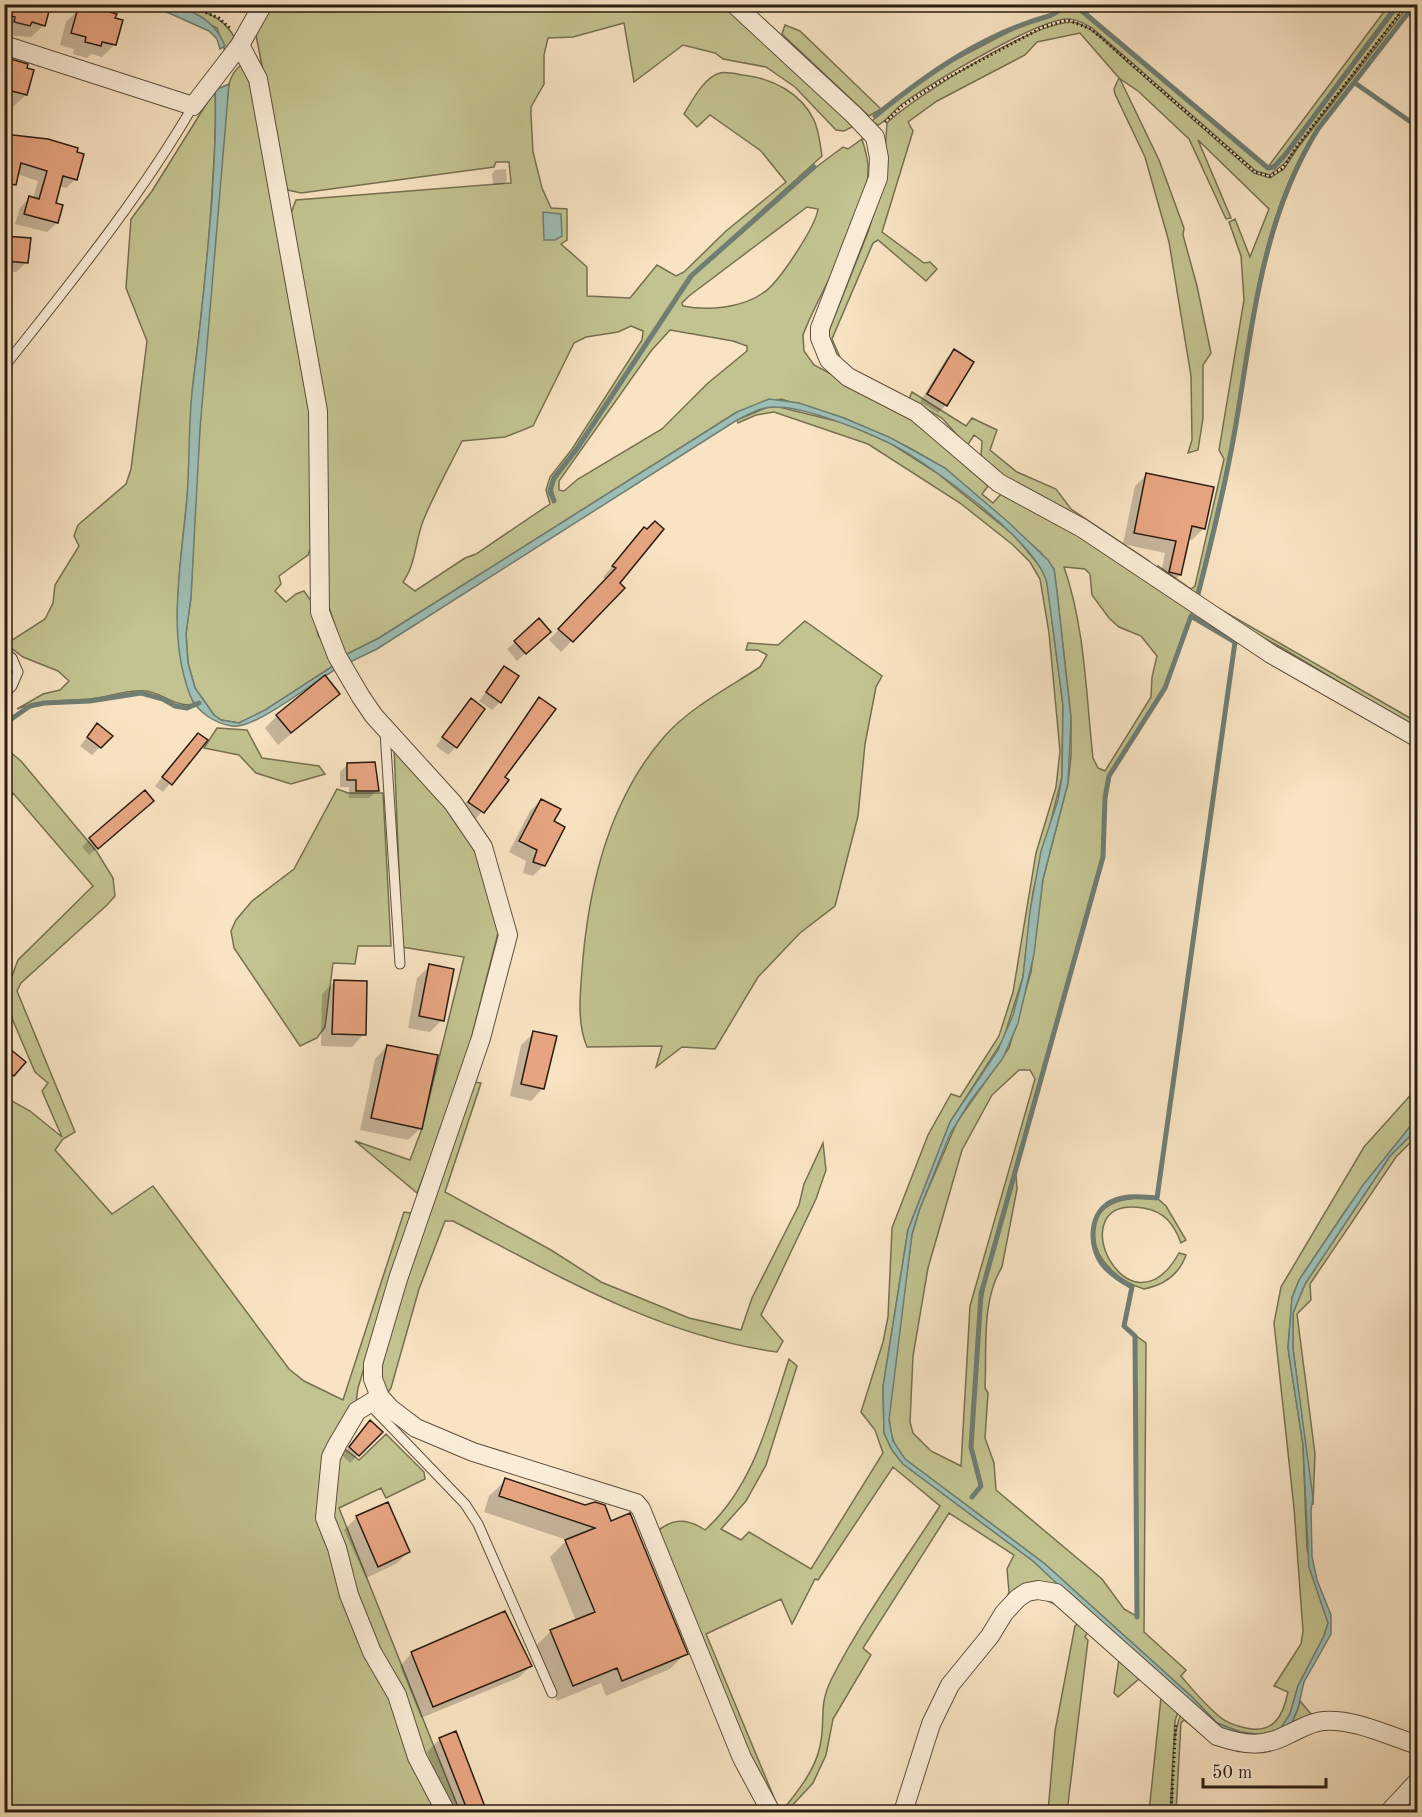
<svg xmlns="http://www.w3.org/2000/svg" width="1422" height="1817" viewBox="0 0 1422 1817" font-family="'Old Standard TT',serif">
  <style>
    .green { fill: #c2c390; stroke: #767050; stroke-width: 1.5; fill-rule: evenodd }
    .water { fill: #9dbeb5; stroke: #6f7d73; stroke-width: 1.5 }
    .shadow { fill: #0003 }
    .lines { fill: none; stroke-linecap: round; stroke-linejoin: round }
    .stream { stroke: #6f7d73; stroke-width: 5 }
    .building { fill: #e8a582; stroke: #2a1c11; stroke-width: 1.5 }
    .lane-casing { stroke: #5e4e3d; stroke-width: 11 }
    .street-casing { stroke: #5e4e3d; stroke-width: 20 }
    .path { stroke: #2a1c11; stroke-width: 3; stroke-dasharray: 1.5 3; stroke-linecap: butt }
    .lane { stroke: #faedd7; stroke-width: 9 }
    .street { stroke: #faedd7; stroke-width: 18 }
  </style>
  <rect width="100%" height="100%" fill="#f8e3c2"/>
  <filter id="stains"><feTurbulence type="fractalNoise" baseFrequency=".00333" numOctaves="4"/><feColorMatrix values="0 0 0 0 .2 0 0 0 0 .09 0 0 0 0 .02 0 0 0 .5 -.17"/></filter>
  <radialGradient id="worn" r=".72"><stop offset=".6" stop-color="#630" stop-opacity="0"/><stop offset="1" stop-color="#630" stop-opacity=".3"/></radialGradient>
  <path class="green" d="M170,5c23,-1 54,11 64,32l-9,14 -8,-23z
    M272,5h451l78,69 53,52 -10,5 -8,-1 -41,-43 -29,-20 -43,-8 -8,-6 -32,-8 -49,37 -10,-59 -51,14 -25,1 -4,17v29l-13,23v8l2,37 9,36 9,20 16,1v31l-6,4 26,23v29l43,2 27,-33 19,11 8,-4 42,-41 60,-49 -25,-31 -51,-36 -13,12 -13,-13c8,-13 20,-37 36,-41 6,-2 16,1 23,2 29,3 58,18 71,45 5,11 6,24 8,36l-132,120 -115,174 -22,27 -4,14 4,10 2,-1 -4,-15 26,-34 115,-174 123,-109 28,-21 5,2 14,-10c3,11 7,21 6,32 0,49 -48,117 -65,164l1,16 10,14 96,51 78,70 -6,8 11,9 8,-9 52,24 140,93 -29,76 -56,88 -4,22 -2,59 -122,437 -10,155 10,38 -9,10 2,2 9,-12 -10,-39 7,-131 8,-44 29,-98 1,15 -15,78c-21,34 -15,82 -17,121l3,5 -3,45 9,25 2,27 106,89 22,30 14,8 -2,-281 10,7 -2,289 42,38 -5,6c12,14 24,29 39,41 7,6 16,9 26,11 27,6 37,-11 42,-36l-14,-6 27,-42 2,-13 -9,-123 -20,-185 7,-36 83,-140 53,-59v30l-71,92 -47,70 -7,18 -4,50 15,97 4,104 21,74 -4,13 -26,50 -8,28 -9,14 -15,7 -10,-1 -16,-2 -23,-9 -26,-27 -146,-132 -140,-105c-14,-15 -16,-31 -16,-51l23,-174 8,-26 37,-86 52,-74 22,-76 12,-93 25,-96 3,-27v-38l-14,-126 -3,-23 -14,-17 -95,-84 -39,-22 -62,-28 -63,-19 -44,13 -358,226 -34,17 -18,-54 -36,-388 5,-13 215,-17 -2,-21h-13l-2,5 -193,26 -13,-3 -3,-5 -29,-150zM807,207l11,2c-2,17 -40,75 -55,84 -21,15 -55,18 -80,13l-1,-3 7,-7zM631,326l12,5 -1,9 -70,109 -22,28 -4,13 4,14 -74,50 -11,4 -50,33 -12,-9c13,-18 12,-40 20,-61 11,-27 26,-54 39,-80l43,-4 28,-11 41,-83 12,-6 32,-5zM670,330l63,11 14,5v5l-39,32 -46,46 -84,50 -14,12 -5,-1v-9l92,-130zM1064,567l21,2 5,5 2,21 17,23 10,9 22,9 16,20 -5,21 -1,20 -46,74 -7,-3 -5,-10c-7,-63 -8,-131 -29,-191zM1019,1070h11l5,9 -65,227 -9,160 -30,-15 -18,-18 -3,-11 3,-66 15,-88 34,-118 30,-55z
    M1389,5h8l-113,149 -10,11 -6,2z
    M1400,5h6l-120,157 -16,13 -14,-4 -164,-143c-8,-4 -16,-10 -26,-9 -31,2 -136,65 -164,85 -9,7 -14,16 -24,21l-6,-4 40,-34 33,-22 77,-40 52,-19 194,163 7,-2 11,-12z
    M1409,5h5l-97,123c-57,90 -65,194 -82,296 -10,58 -25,116 -39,173h3l218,125v7l-133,-80 -87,-48 -40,-32 1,-3 33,23 4,-3 29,-127 -5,-9 25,-150 -3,-44 -12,-34 6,-3 15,38 19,-48 -71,-69 33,78 -5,1 -37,-80 -51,-48 -18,-12 39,81 25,68 -1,7 14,51 14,67 -8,12v53l-5,32 -10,3 4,-13 -1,-64 -22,-134 -24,-85 -30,-63 -1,-5 5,-11 -39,-45 -43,9 -12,13 -88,46 -29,21 5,9 -31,101 42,31 6,-1 7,7 -11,12 -48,-41 -5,3 -41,96 10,23 -6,-2 -8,-27 40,-101 15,-49 4,-60c25,-25 159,-110 190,-100 20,7 38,28 54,42 41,36 82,72 123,108l16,5 14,-9 13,-20z
    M785,25l15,6 81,78 -12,7 -87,-82z
    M240,66l4,1 5,9 61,341 1,130 -3,8 -29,21 2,8 -6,7 11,11 10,-8 8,-3 7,10 7,34 18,29 -70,46 -27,13 -18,-3 -7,-5 -19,-27 -7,-25 -2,-29 5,-37 6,-133 27,-349c3,-16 2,-38 16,-49z
    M215,90c2,35 -1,70 -3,104 -4,64 -11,127 -19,190 -4,35 -2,70 -5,105 -6,70 -23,148 6,215 -18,4 -31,-11 -48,-13 -17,-2 -38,6 -56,8 -26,2 -49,1 -73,10l26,-15 17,-4 9,-9 -11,-10 -35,-14 -17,-13 39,-25 8,-16 2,-18 24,-39 -5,-10 4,-11 48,-41 5,-15 16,-128 -21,-53 5,-69 21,-28z
    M912,392l54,34 6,-8 25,12 -7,20 27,22 39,17 15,20 78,52 -6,2 -139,-83 -23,-24 1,-15 -8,-6 -7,11 -25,-28 -33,-19z
    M768,407h11l65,16 46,20 47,30 78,63 31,38 17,131 -1,72 -29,115 -10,85 -20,63 -53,82 -42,108 -25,157 1,46 8,17 11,14 130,97 179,165c36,16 77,25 88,-25l11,13 11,3c-13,2 -23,9 -34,16 -24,14 -48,10 -73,-1l-154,-139c-25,-11 -41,-1 -59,18l7,-19 -2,-23 7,-14 -65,-42 -86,135 8,7 -38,64 -7,36 -13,28 -27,29h-5c15,-18 35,-43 39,-66 6,-27 -2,-39 11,-66 31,-61 72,-117 109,-174l-47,-39 -75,113 -3,-1 -23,45 -11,-25 -75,35 74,178h-5l-25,-44 -94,-236c17,-14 31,-14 49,-2 49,-44 64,-111 84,-171l8,7 -31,99 -20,36 -25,28 20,11 8,-8 62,37 72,-116 -8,-23 -14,-18 22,-70 5,-25 4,-89 36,-93 23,-41 9,3 39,-61 14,-44 23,-139 20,-66 4,-36 -11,-118 -9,-54 -10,-17 -17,-17 -53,-42 -92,-59 -94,-32 -18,3 -18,8 -1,-3z
    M805,621l77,55 -6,11 -11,57 -7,72 -23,90 -35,27 -42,44 -43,72 -33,-2 -26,20 6,-21 -75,1c-10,-24 -7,-51 -5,-77 6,-81 27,-170 82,-233 25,-29 64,-49 96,-70l7,-12 -9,-5h-12l2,-7 30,2z
    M217,728l30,2 15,28 57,8 6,8 -34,10 -35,-11 -17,-18 -35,-7z
    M394,746l81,94 25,85 -40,158 -43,110 -62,-52 55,19 11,-29 43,-174 -62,-10z
    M4,747l17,14 76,91 16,26 2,18 -8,9 -86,78 -4,8 58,141 -12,7 -8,11 57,64 41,-28 136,183 15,12 39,19 61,-188 7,1 -53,175 -3,22 -33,98 121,304h-438v-715l25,14 32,26 -20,-46 6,-8 -13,-11 -30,-70v-35l7,9 6,-16 75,-74 -80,-93 -8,8z
    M337,789l11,4h35l8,153h-33l-3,18 -22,-1 -8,64 -8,11 -17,8 -66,-98 -3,-17 5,-11 16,-19 42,-32z
    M474,1082l7,1 -36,109 106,58 50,32 88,36 52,12 11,-32 47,-93 5,-21 19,-41 3,27 -10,29 -55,116 22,26 -6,11c-118,-16 -220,-77 -324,-131h-8l-26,68 -28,99 -6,9 -6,-19 23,-93z
    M1417,1129v7l-21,21 -86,127 1,16 -14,14 18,140 -2,51 -20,-156v-36l12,-29 85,-128z
    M1139,1198l19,1 8,7 20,34 -5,3c-7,-19 -17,-32 -38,-35 -87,-14 -15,136 36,45l7,2c-7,20 -22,30 -42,34 -55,-16 -77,-88 -5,-91z
    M386,1434l38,38 1,7 -39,19 -5,-10 -42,20 121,304h-13l-61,-141 -60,-163 15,-62 18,14z
    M1042,1591l11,3 127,112 -5,15 -5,91h-21l12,-115 -22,-18 -21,18 -4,-4 5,-34 -30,-29 -4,7 3,3 -21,172h-19l7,-81 20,-105 5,-4 -23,-17 -21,-9 -20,12 -68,93 -38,111h-3l40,-116 61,-84 15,-15z
    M1181,1714l28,25 -25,-19 -3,3 -5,89h-4c1,-27 -2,-73 9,-98z"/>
  <path class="water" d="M151,5c31,-1 62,10 74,41l-5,3 -3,-10 -8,-8z
    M229,84l-29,345 -9,168 -5,37 2,29 7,25 19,27 7,5 18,3 26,-13 71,-46 2,4c-24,13 -83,62 -106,58 -18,-3 -35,-14 -42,-31 -24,-62 -8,-134 -3,-198 3,-37 1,-76 6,-113 8,-62 14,-123 19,-185 2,-37 5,-73 3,-109z
    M543,212l18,2 1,22 -7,4h-11z
    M769,399l30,4 45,15 47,20 54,30 62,53 41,39 6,9 3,23 14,126 -3,65 -25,96 -9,75 -16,69 -15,35 -34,45 -19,31 -30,74 -8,26 -23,186 4,21 12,18 140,105 146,132 26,27 23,9 16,2 10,1 15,-7 9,-14 8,-28 26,-50 4,-13 -19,-56 -6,-122 -15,-97 4,-50 7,-18 64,-95 54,-67v11l-27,27 -85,128 -12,29v36l20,149 -2,12 1,47 5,23 14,35v19l-27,48 -6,26 -6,14 -25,16 -41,-6 -140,-121 -53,-50 -130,-97 -11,-14 -8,-17 -1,-46 25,-157 42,-108 48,-72 15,-35 10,-38 7,-66 11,-60 17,-51 4,-23 1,-72 -16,-121c-7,-40 -120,-123 -158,-141 -26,-13 -84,-36 -113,-36 -14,-1 -26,7 -39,13l-360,229 -29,14 -3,-8 34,-17 358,-226z"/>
  <path class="shadow" d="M4,4l40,21 -13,12 -27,-2z
    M79,9l42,12 -7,24 -12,12 -11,-3 -4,4 -14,-4 1,-5 -14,-4 6,-23z
    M4,59l22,36 -13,12 -9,-3z
    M4,135l72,44 -10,9 -7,-2 -5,18 3,19 -10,9 -32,-8 5,-16 9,-10 4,1 5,-18 -21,-7 -2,10 -11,10z
    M506,169l1,11 -3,4 -11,1 -1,-11 3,-4z
    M4,237l23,25 -11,10 -12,-1z
    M954,351l-8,54 -8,8 -18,-11 26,-43z
    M1146,475l58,53 -12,12 -4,-1 -8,36 -12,11 -9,-2 6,-31 -42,-9 12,-58z
    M644,529l-26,54 5,5 -62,64 -12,-12 57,-60 -3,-3z
    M541,639l-24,22 -10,-12 8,-7z
    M503,670l-3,32 -8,8 -13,-9z
    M338,694l-60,51 -13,-17 12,-12z
    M539,699l-36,78 4,3 -32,40 -14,-10z
    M471,700l-15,47 -8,8 -12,-9z
    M97,725l14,11 -19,19 -12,-9z
    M205,741l-42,51 -8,-6 35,-43z
    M348,764l29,26 -8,8h-20v-11h-9v-15z
    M541,800l11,22 -8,43 -11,11 -10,-3 3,-12 -17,-9 21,-41z
    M144,808l-55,47 -7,-8 8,-8z
    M430,966l12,54 -12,12 -22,-4 9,-50z
    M334,982l30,52 -12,13 -31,-1 1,-52z
    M534,1033l9,55 -12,13 -21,-5 11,-51z
    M4,1046l20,16 -20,21z
    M387,1046l34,82 -13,12 -48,-10 15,-71z
    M370,1422l10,10 -30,31 -8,-8z
    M506,1480l104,43 76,130 -16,16 -64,27 -5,-13 -44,18 -22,-54 16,-16 25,-10 -26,-64 17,-17 -83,-28 5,-16z
    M387,1504l22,48 -13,12 -30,14 -22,-48 12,-12z
    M412,1653l119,13 -13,12 -97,40 -21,-52z
    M455,1733l31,79h-35l-24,-60 13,-13z"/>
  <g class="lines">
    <path class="stream" d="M1082,11l186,157 6,-1 11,-12 113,-151
      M1355,83l63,44
      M875,116c52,-42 108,-82 174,-100 9,-3 14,-11 24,-11
      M554,501l-4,-10 4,-13 22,-28 115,-174 123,-109
      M1415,559l3,-4
      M1197,598c15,-58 29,-115 39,-174 17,-102 26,-205 82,-295l97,-125
      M4,724l26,-18 14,-3 46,-2 51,-8 22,6 12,7 12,2 12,-5
      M972,1497l9,-11 -10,-39 10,-153 122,-437 2,-59 4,-22 56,-88 26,-72 44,26 -78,556c-14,-1 -28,-3 -42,2 -26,9 -27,45 -13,64 8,10 19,17 30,23l-8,39 11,10 2,281"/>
  </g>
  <path class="building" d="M4,4h47l-6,22 -13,-4 -2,4 -16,-4 1,-5 -11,-3z
    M86,5l31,9 -2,4 8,2 -7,25 -14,-3 -1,4 -16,-4 1,-5 -15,-4 7,-25 7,1z
    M4,57l24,7 -1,4 7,2 -7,25 -23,-6z
    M4,134l44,5 30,9 -1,4 7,2 -7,26 -14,-4 -7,27 7,2 -5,18 -34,-9 5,-18 10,3 8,-28 -26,-8 -5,22 -12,-2z
    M4,236l27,2 -3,25 -24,-2z
    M954,349l20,13 -27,44 -20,-12z
    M1146,473l68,14 -9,42 -13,-3 -11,49 -12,-3 7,-31 -42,-8z
    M655,521l9,8 -44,54 5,5 -52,54 -15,-13 58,-61 -4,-2 32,-39 3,2z
    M539,618l12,14 -25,22 -12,-13z
    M504,666l15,10 -18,27 -15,-11z
    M325,675l15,19 -49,39 -15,-18z
    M539,697l17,12 -51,68 4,3 -25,33 -16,-11z
    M471,698l14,11 -28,39 -15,-11z
    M97,723l16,13 -12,12 -14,-11z
    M198,733l10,7 -36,45 -10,-8z
    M375,762l4,29h-23v-11h-9v-17z
    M145,790l9,11 -56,48 -9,-11z
    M541,799l20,10 -7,12 11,6 -20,39 -12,-4 4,-12 -18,-9z
    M429,964l25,5 -10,52 -25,-5z
    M334,980l33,1 -1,54 -34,-1z
    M533,1031l24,5 -13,53 -23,-5z
    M4,1044l22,18 -12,14 -10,-7z
    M387,1045l51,10 -16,74 -51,-11z
    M370,1420l13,12 -24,24 -10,-9z
    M505,1478l80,27 10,-3 10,3 6,16 19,-8 58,141 -66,27 -5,-13 -44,18 -23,-56 45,-18 -30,-72 30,-12 -96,-32z
    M388,1502l22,50 -32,15 -22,-51z
    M505,1611l27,55 -99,41 -22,-55z
    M456,1731l31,81h-19l-29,-74z"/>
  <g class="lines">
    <g class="lane-casing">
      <path id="lane" d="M4,367c67,-85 135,-168 189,-261
        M4,652l8,6 6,14 -6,14 -8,8
        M385,732l15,232
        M369,1404l96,100 13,20 74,169"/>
    </g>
    <g class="street-casing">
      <path id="street" d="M734,4l120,111 21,22 4,21 -1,20 -58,150v10l9,22 19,17 68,35 83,71 83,45 189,126 147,84
        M4,45l189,61 47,-61 23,-41
        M240,45l18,34 60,332 2,201 17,44 24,41 13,19 79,87 30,44 25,88 -27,103 -83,241 -25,85v15l7,18 11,12 25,19 57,24 163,51 5,6 101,249 29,54
        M380,1397l-23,14 -20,34 -6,12 -6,61 12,30 12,47 23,57 25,43 20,62 29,55
        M903,1812l28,-88 19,-39 40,-49 14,-23 14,-15 9,-6 11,-2 18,3 161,143c27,9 46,12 72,-2 11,-5 22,-12 34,-13 30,-3 66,15 95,24
        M1389,1812l29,-31"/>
    </g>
    <path class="path" d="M185,4l34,14 11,10
      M885,122l17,-16 36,-23 105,-56 25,-7 23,9 164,143 15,4 13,-8 12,-19 112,-145
      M1171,1812l5,-90"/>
    <use href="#lane" class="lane"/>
    <use href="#street" class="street"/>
  </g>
  <rect width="1422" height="1817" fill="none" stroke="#f8e3c2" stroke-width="24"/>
  <rect x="6" y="6" width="1410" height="1805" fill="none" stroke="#2a1c11" stroke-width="3"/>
  <rect x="12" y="12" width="1398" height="1793" fill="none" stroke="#2a1c11" stroke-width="1.5"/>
  <path d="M1203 1778v9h123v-9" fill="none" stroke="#2a1c11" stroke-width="3"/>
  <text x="1212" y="1778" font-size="18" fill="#2a1c11" stroke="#faedd7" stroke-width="4.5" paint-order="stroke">50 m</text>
  <rect width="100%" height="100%" filter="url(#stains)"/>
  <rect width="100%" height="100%" fill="url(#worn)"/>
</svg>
